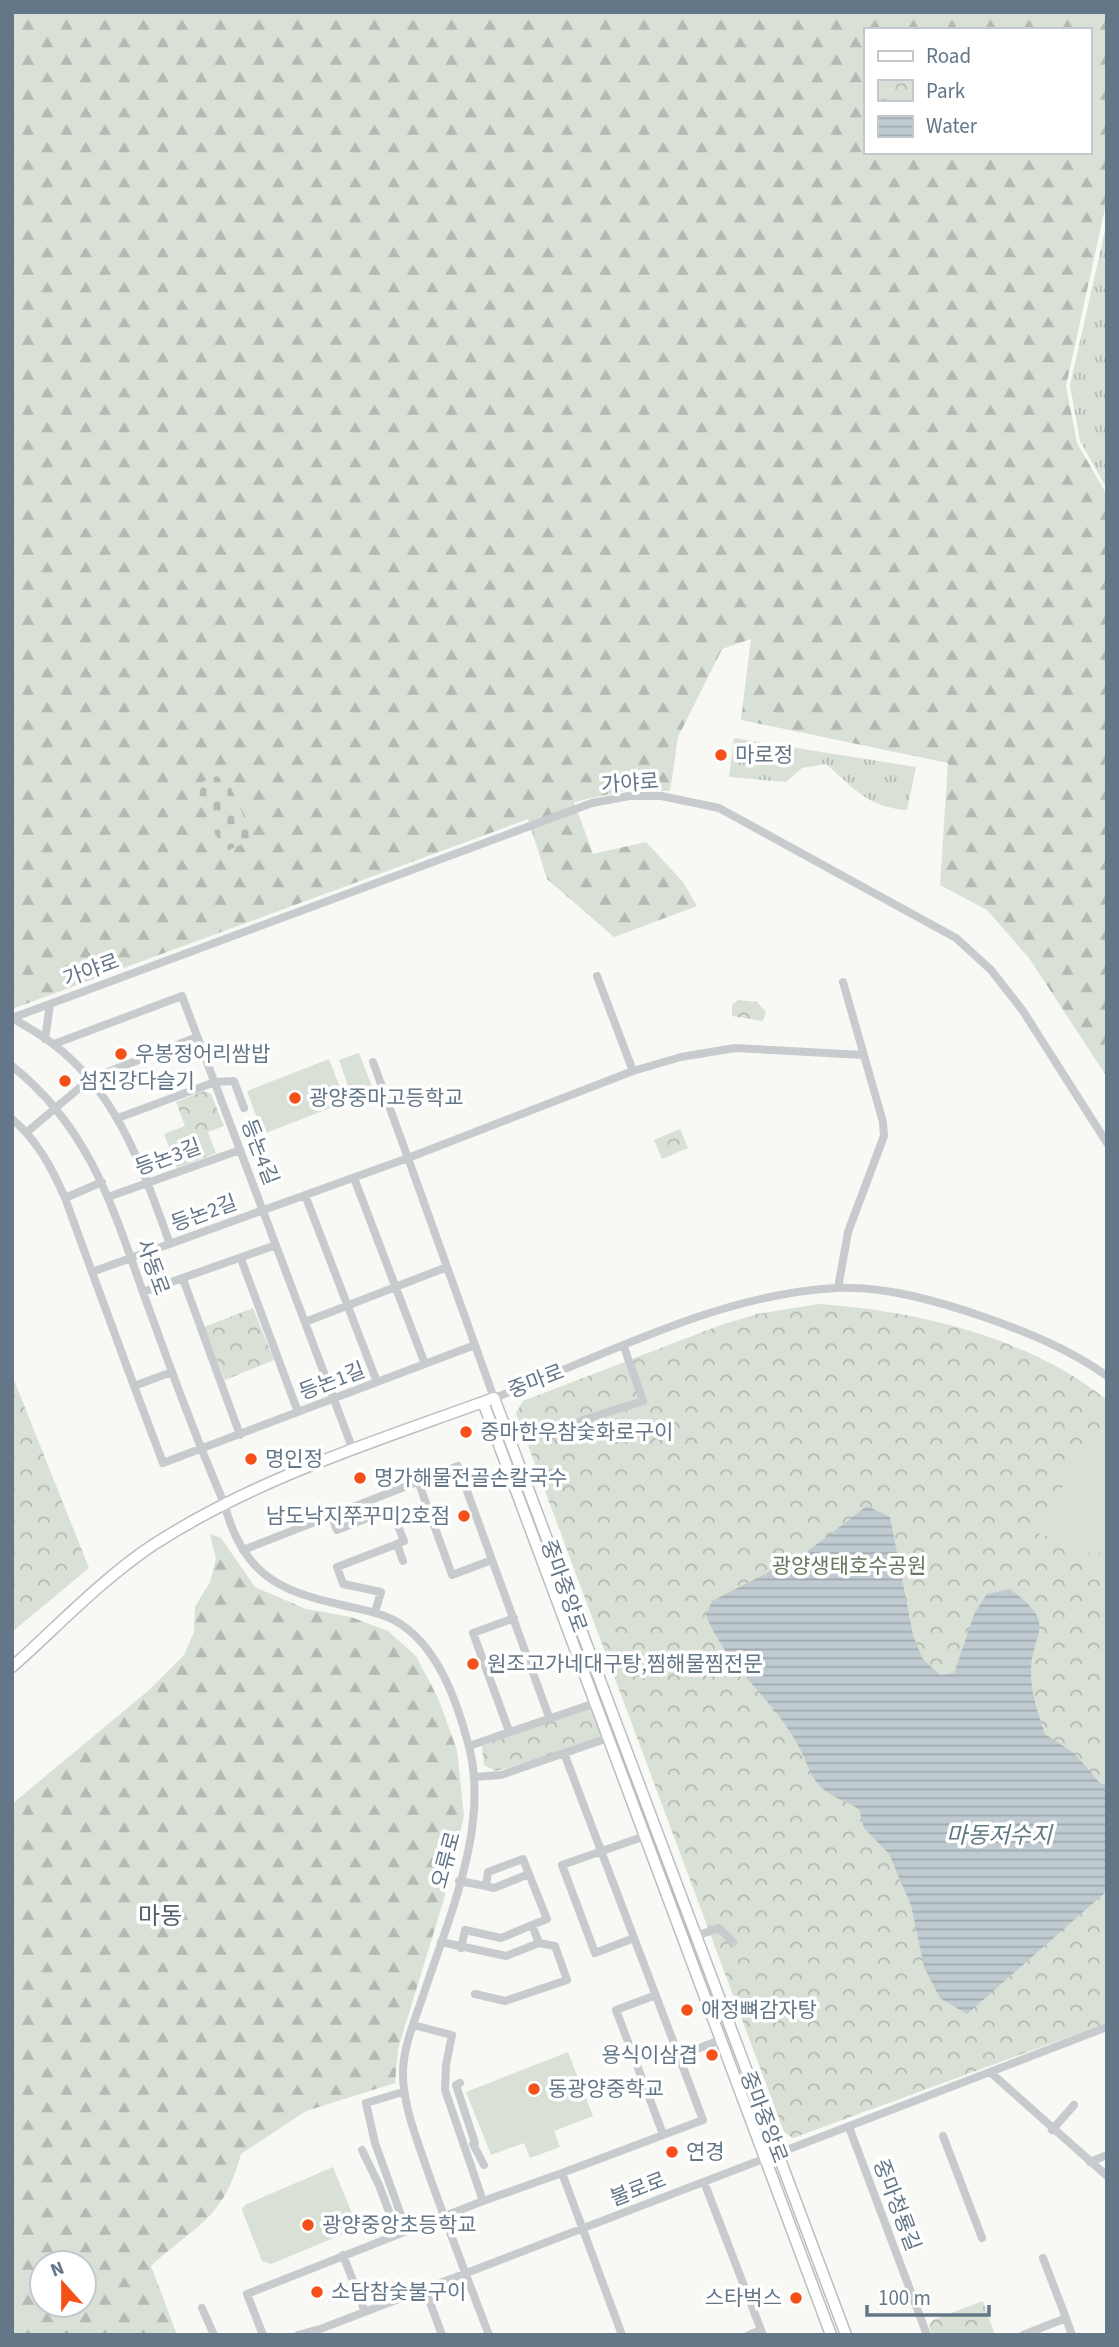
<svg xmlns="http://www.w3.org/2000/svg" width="1119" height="2347" viewBox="0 0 1119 2347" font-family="'Source Sans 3','Noto Sans KR',sans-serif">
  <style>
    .grass { fill: url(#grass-tufts) }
    .forest { fill: url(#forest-firs); fill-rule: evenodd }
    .cemetery { fill: url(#cemetery-stones) }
    .park { fill: url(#park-crowns) }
    .pitch { fill: #d9e0d5 }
    .water { fill: url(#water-rules) }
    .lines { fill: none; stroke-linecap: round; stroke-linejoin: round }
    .major-casing { stroke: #babec2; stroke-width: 13 }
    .minor { stroke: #c7cbce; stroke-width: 8 }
    .major { stroke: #fff; stroke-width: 10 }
    .poi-dot { fill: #f45018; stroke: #fff; stroke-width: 2.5 }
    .labels { text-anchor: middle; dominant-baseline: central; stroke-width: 7; stroke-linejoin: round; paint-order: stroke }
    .poi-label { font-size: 21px; fill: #647788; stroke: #fff; text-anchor: start }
    .street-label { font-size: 21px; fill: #647788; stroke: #fff }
    .park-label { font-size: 21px; fill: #647a5f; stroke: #fff }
    .water-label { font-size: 23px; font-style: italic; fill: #5f7984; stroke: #fff }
    .quarter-label { font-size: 24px; fill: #52606d; stroke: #fff }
  </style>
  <defs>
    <pattern id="grass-tufts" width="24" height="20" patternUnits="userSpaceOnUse" patternTransform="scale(1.75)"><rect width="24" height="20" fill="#d9e0d5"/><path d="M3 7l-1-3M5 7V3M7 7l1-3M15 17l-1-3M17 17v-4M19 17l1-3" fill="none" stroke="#b4bab3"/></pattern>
    <pattern id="forest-firs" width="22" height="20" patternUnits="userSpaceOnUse" patternTransform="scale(1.75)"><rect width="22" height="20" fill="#d9e0d5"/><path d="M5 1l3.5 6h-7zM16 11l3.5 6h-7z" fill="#b4bab3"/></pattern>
    <pattern id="cemetery-stones" width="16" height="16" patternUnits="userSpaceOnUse" patternTransform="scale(1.75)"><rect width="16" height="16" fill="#d9e0d5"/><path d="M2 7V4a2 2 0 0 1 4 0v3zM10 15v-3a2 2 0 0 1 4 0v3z" fill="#b4bab3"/></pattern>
    <pattern id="park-crowns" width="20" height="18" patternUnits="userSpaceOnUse" patternTransform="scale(1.75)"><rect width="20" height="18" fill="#d9e0d5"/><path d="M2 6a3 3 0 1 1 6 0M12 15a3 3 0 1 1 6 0" fill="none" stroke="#b4bab3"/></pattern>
    <pattern id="water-rules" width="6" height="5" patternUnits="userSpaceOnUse" patternTransform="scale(1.75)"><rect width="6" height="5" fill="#c0cbd1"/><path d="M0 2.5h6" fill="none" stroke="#a0aaaf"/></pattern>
  </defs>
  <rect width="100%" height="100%" fill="#f8f8f4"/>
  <path class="grass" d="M1107,222v267l-27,-48 -10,-56z
    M734,738l182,29 -9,43c-40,-3 -52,-21 -81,-46l-24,4 -16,14 -57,-5z"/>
  <path class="forest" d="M12,12h1095v187l-41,187 11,57 30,52v582l-78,-119 -42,-48 -47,-25 8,-122 -207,-43 10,-81 -29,10 -44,88 -8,54 -38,-2 -58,13 19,52 53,-12 37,40 14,24 -83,31 -67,-58 -19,-60 -516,190zM865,30h224v122h-224z
    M210,1534l11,4 34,49 51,22 45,8 37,14 28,25 22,42 19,52 7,66 -20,83 -46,150 -3,34 -89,28 -65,43c-18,66 -44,70 -90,112l26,69h-165v-531l136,-113 36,-36 10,-23 1,-25 15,-25 6,-23zM42,2263h42v42h-42z"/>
  <path class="cemetery" d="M217,776l14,12 23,51 -30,13 -25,-55 3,-15z"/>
  <path class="park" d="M738,1000l19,2 9,10 -3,9 -31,-5v-11z
    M204,1091l7,3 13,32 -16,6 8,21 -39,15 -13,-34 21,-8 -9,-24z
    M680,1129l8,19 -26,11 -8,-19z
    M819,1304c99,7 209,33 288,96v623l-314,115 -9,-6 -268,-719 7,-12 195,-75 39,-12z
    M253,1308l21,52 -49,20 -21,-53z
    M12,1375l77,193 -77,64z
    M592,1705l13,34 -109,32 -12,-6 -2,-19z
    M983,2301l12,34h-63l-3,-9 4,-6z"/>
  <path class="pitch" d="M359,1053l15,39 -4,5 -16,6 -15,-43z
    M329,1059l17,43 -83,32 -16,-43z
    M1085,1445l22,10v85l-10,16 -59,-23z
    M568,2052l25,64 -39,15 6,16 -30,11 -6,-15 -33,12 -25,-63z
    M333,2167l23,56 -3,7 -82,34 -9,-3 -20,-51 3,-5z"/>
  <path class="water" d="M867,1506l23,11 23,118 9,23 18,17 14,-2 21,-61 12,-18 23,-5c51,38 20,41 21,86 0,20 8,40 14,59l29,19 26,30 7,2v106l-140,123 -27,-16 -16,-31 -13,-62 -22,-51 -25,-26 -5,-19c-12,-7 -27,-12 -37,-21 -12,-11 -14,-24 -21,-37 -24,-50 -75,-84 -95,-136l6,-14 92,-47z"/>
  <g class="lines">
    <g class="major-casing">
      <path id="major" d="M483,1402l348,933
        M12,1667c46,-41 90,-88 141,-122 105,-68 224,-104 341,-147l352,937"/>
    </g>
    <path class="minor" d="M597,976l36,95 -225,87 86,240c110,-42 224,-104 343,-110 50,-2 104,14 150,30 42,15 84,32 120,58
      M12,1018l580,-215 37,-7h32l58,12 237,130 35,32 32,41 84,132
      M12,1018c14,8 28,16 41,26 65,49 90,126 117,200
      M45,1039l5,-35
      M54,1044l128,-48 171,454
      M12,1066c78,62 101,142 133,232 25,69 50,138 79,205 18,69 52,88 118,102 20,5 43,8 60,20 37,25 55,77 66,118 23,80 -19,174 -44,250 -8,24 -20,51 -21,77 -1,34 14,69 25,102 19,54 40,108 61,163
      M633,1071l48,-14 54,-9 128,7
      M118,1118l97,-36 19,-1 10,27
      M12,1119c25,21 40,49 53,79
      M27,1132l63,-53 107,-42
      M354,1178l71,186
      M305,1195l72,187
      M108,1197l132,-47
      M241,1259l57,153
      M92,1272l-27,-74 37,-16
      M183,1279l57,156
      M838,1288l10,-56 36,-96 -1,-14 -40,-140
      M143,1292l133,-47
      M305,1322l142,-55
      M172,1372l-38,14 29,77 312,-118
      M134,1386l-42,-114 316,-114 -35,-96
      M574,1426l9,-6 60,-19 -19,-54
      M418,1481l34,94 40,-15
      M331,1515l6,15 54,-21 13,32 -7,3
      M243,1550l215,-84 91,251
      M375,1612l6,-20 -38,-8 -6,-17 60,-23 6,17
      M509,1731l-36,-98 41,-15
      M469,1746l126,-43
      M474,1777l27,-2 107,-37
      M459,1881l27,5 2,-14 35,-13 24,60 -15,6
      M486,1886l8,2 35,-14
      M696,1936l23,-8 14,14
      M634,1938l-39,15 -33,-88 83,-29
      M441,1942l65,14 33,-13 -7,-18 -31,13 -36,-8 -4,18
      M475,1994l30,7 62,-21 -12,-34 -16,-3
      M656,1995l-40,15 47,124
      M679,2056l41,-16
      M990,2072l117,104
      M460,2083l-4,2 19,58
      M403,2092l-37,11 9,40 31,86
      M849,2127l78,208
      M1052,2130l22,-25
      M943,2136l39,102
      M473,2144l11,21
      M362,2150l17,35 18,48
      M1090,2162l17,-7
      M562,2173l141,-53 -139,-367
      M704,2182l59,153
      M483,2201l79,-28 60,162
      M343,2255l22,57
      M1043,2258l23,60
      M425,2289l17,46
      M202,2308l12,27
      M263,2335l-16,-41 236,-93 -38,-111 1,-25 6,-30 -39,-10
      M298,2335l25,-7 784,-301
      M749,2335l12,-5
      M1023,2335l43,-17 6,17"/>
    <use href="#major" class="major"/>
  </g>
  <g class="poi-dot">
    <circle cx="721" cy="755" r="7"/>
    <circle cx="121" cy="1054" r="7"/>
    <circle cx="65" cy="1081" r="7"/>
    <circle cx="295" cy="1098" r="7"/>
    <circle cx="466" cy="1432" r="7"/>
    <circle cx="251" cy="1459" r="7"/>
    <circle cx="360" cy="1478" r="7"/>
    <circle cx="464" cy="1516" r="7"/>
    <circle cx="473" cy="1664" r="7"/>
    <circle cx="687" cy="2010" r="7"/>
    <circle cx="712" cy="2055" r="7"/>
    <circle cx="534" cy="2089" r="7"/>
    <circle cx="672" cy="2152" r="7"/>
    <circle cx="308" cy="2225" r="7"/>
    <circle cx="317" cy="2292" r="7"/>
    <circle cx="796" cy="2298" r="7"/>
  </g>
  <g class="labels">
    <g class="poi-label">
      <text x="735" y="755">마로정</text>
      <text x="135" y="1054">우봉정어리쌈밥</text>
      <text x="79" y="1081">섬진강다슬기</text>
      <text x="309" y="1098">광양중마고등학교</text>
      <text x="480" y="1432">중마한우참숯화로구이</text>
      <text x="265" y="1459">명인정</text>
      <text x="374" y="1478">명가해물전골손칼국수</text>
      <text x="450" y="1516" text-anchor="end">남도낙지쭈꾸미2호점</text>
      <text x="487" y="1664">원조고가네대구탕,찜해물찜전문</text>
      <text x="701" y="2010">애정뼈감자탕</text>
      <text x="698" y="2055" text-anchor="end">용식이삼겹</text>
      <text x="548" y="2089">동광양중학교</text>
      <text x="686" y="2152">연경</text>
      <text x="322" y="2225">광양중앙초등학교</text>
      <text x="331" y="2292">소담참숯불구이</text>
      <text x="782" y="2298" text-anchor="end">스타벅스</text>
    </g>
    <g class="street-label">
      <text transform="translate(630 783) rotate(-4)">가야로</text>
      <text transform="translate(91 970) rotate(-20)">가야로</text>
      <text transform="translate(260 1152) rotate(69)">등논4길</text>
      <text transform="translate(168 1157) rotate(-20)">등논3길</text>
      <text transform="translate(204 1213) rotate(-20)">등논2길</text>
      <text transform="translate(153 1267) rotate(70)">사동로</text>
      <text transform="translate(332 1381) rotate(-21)">등논1길</text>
      <text transform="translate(536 1381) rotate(-21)">중마로</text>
      <text transform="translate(564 1586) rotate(70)">중마중앙로</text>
      <text transform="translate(446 1860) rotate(-75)">오류로</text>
      <text transform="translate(764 2117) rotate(69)">중마중앙로</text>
      <text transform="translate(638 2189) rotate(-21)">불로로</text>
      <text transform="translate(897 2205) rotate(69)">중마청룡길</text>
    </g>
    <g class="park-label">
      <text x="849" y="1566">광양생태호수공원</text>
    </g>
    <g class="water-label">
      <text x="999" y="1835">마동저수지</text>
    </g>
    <g class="quarter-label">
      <text x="160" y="1916">마동</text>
    </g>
  </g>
  <rect width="1119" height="2347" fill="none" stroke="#647788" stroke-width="28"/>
  <rect x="864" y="28" width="228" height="126" fill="#ffffff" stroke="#c1c9cf" stroke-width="2"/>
  <rect x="878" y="51" width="35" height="10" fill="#ffffff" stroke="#c1c9cf" stroke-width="2"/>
  <text x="926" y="63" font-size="21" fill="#647788">Road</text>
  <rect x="878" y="80" width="35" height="21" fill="url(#park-crowns)" stroke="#c1c9cf" stroke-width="2"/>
  <text x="926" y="98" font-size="21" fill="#647788">Park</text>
  <rect x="878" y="116" width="35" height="21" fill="url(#water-rules)" stroke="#c1c9cf" stroke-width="2"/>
  <text x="926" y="133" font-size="21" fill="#647788">Water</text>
  <g transform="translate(63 2284) rotate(339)"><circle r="33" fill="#ffffff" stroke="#c1c9cf" stroke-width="2"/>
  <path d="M0-5L12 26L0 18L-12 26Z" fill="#f45018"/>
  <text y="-10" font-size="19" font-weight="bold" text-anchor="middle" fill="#647788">N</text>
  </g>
  <path d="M867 2305v10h122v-10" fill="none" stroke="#647788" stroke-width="3.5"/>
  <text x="878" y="2305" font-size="21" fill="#647788" stroke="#ffffff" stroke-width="5" paint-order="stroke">100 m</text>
</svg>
